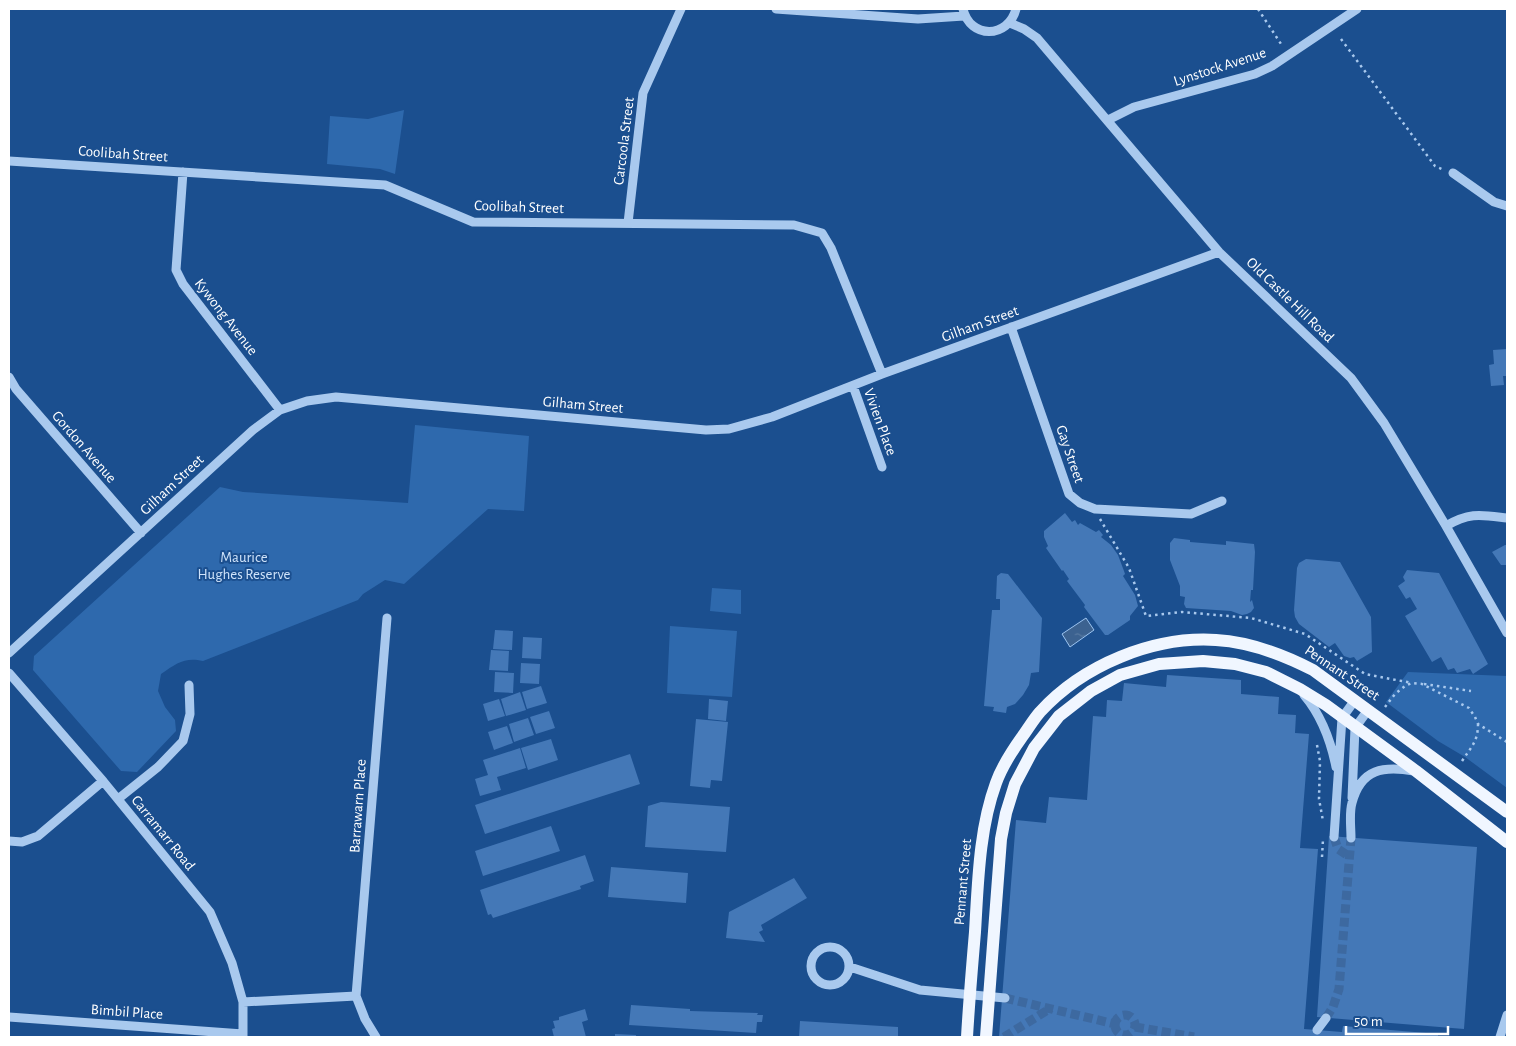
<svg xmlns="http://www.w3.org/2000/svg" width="1516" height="1046" viewBox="0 0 1516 1046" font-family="'Alegreya Sans',sans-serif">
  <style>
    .green { fill: #2e69ad }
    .water { fill: url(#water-ripples); stroke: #9cc4f0 }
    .building { fill: #4478b7 }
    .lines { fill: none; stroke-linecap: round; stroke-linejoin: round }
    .minor-tunnel { stroke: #3d69a0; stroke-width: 9; stroke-dasharray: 9 4.5; stroke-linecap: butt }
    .path { stroke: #a9c9ee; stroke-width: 2.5; stroke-dasharray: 2.5 4; stroke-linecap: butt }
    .minor { stroke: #a9c9ee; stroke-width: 9 }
    .major { stroke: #f0f6ff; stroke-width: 12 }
    .labels { text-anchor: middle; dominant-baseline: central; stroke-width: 4; stroke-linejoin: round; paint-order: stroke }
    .street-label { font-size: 15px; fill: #fff; stroke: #1b4f8f }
    .park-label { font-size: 15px; fill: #cfe3fa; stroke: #1b4f8f }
  </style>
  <defs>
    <pattern id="water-ripples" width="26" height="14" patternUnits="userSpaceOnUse" patternTransform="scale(1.25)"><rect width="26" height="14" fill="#3c6290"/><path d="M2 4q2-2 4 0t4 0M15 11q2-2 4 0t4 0" fill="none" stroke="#597aa1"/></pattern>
  </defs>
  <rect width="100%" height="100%" fill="#1b4f8f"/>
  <path class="green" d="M404,110l-9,64 -15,-5 -53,-5 3,-48 38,3z
    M415,425l114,11 -5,75 -36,-2 -84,75 -19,-4 -22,14 -5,6 -155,61c-18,-4 -26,2 -42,13l-3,17 7,16 10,13 1,11 -39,41 -16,-1 -88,-101 1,-14 186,-169 23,5 165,11z
    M712,588l29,2v24l-31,-3z
    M670,626l67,5 -5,66 -65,-4z
    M1408,672l99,4v112l-42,-31 -27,-16 -52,-39z"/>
  <path class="water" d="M1086,618l8,12 -24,17 -8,-13z"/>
  <path class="building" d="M1507,349v27h-4l1,9 -13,1 -2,-21 5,-1 -1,-14z
    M1065,513l7,9 3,-2 3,5 2,-2 16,9 3,-2 4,5 -2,2 10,8 7,10 6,16 1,3 -2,2 12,19 3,11 -8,10v4l-22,15h-3l-21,-28 1,-2 -18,-24 2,-2 -6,-9 -1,1 -16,-23 2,-2 -4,-9v-6z
    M1174,538l16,2v2l36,3v-4l28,3 1,8 -2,38h-2l-1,12 2,-2 2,8 -3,4 -4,2 -5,1 -11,-4 -45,-3 -2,-4 1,-7 -5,-1v-10l-10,-26v-17z
    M1505,545h2v20h-6l-9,-13z
    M1306,559l34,3 31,55 1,35 -15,9 -3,-4 -4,1 -6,-2 -9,-13 -6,4 -30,-23 -4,-7 -1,-7 3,-42 2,-5z
    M1407,570l32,3 49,91 -15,10 -3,-5 -13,4 -3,-5 -6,2 -7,-13 -9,5 -27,-46 12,-7 -7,-12 -4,2 -8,-13 7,-5 -2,-4z
    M1001,573l7,1 34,44 -3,54 -8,1 -2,12 -6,10 -8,9 -8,3 -1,6 -13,-2 1,-4 -10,-1 8,-96h8v-11h-4l1,-23z
    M495,630l18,1 -1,19 -19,-1z
    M523,637l19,1 -1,21 -19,-1z
    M491,650l18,1 -1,20 -19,-1z
    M521,663l19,1 -1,20 -19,-1z
    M495,672l19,1 -1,20 -19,-1z
    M1167,675l74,5v14l38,3 -1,17 18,1 -1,18 14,1 -9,114 18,1 -14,180 38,3 1,-6 95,8v3h-439l17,-217 30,3 3,-26 38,3 6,-84 13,1 1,-17 15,1 2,-18 42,4z
    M541,686l6,17 -20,6 -5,-17z
    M520,692l6,18 -20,6 -5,-17z
    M499,699l6,17 -17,5 -5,-17z
    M709,699l19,2 -2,20 -18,-2z
    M549,711l6,17 -19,6 -6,-17z
    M528,718l6,17 -20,7 -5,-18z
    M696,719l32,3 -6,59 -11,-1 -1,8 -20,-2z
    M507,726l6,17 -19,7 -6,-18z
    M551,739l7,21 -30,10 -7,-22z
    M520,748l6,20 -29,9 4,13 -21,6 -5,-17 13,-4 -5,-15z
    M630,754l10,30 -155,50 -10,-29z
    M661,802l69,5 -4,45 -81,-5 3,-41z
    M551,826l9,25 -77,25 -8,-25z
    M1329,836l148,11 -13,182 -147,-12z
    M585,855l9,26 -14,5 1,3 -88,29 -2,-4 -3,1 -8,-25z
    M611,867l77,6 -2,30 -78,-6z
    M794,878l13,20 -46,27 2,5 -4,2 6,10 -39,-4 3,-26z
    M631,1005l59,4v2l68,2 -1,2h6l-1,7h-5l-1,11 -127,-8z
    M585,1009l3,11 -6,2 4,15h-32l-2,-8 3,-1 -2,-7 6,-1v-3z
    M800,1021l98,6v10h-99z
    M615,1034l21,1v2h-21z"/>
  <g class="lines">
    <path class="minor-tunnel" d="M1334,837l4,12 12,8
      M1005,998l110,26
      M1115 1025a10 10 0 1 1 20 0a10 10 0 1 1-20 0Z
      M1326,1018l7,-11 6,-18 12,-151
      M1135,1027l59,10
      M1004,1037l47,-29"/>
    <path class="path" d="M1258,9l25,38
      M1341,39l94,127 9,4
      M1100,519l29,49 17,48 36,-4 69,6 54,16 60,40 47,9
      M1424,684l47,7
      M1385,707l10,-13 10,-8 7,-3 10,1 47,24 6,9 3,7 29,18
      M1317,745l3,16 -1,38 4,22
      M1462,761c9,-14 16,-19 16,-37
      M1322,857l1,-18"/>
    <path class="minor" d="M776,9l142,10 46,-3
      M963,9c7,30 45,30 53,0
      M1010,23l14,6 13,9 182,214 132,126 33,45 62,103 61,107
      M1108,120l26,-13 121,-33 17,-8 85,-57
      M9,161l376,24 88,37 321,3 28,8 9,15 51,126
      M183,172l-7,98 7,14 97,126
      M1453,173l41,29 13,4
      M628,223l15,-130 38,-84
      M1011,327l58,167 11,9 15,6 96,5 31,-13
      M9,377l7,12 125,144
      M853,386l29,81
      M1446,526c24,-14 35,-11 61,-8
      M9,653l244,-223 27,-20 27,-9 29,-4 370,33 23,-1 43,-12 110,-43 337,-122
      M9,673l94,108 107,131 22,51 11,39v35
      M1304,695c17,20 27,47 32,72
      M1352,798l3,-70 13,-18
      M118,799l40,-32 25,-26 7,-27 -1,-29
      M1334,837l8,-119 13,-18
      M1351,838c0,-11 -2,-25 1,-35 9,-35 32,-37 62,-32
      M9,841l13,1 16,-6 65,-55
      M811 966a19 19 0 1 1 38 0a19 19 0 1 1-38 0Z
      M850,967l70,23 85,8
      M243,1002l113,-6
      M9,1017l234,17
      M1317,1030l9,-12
      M376,1037l-11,-18 -9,-23 31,-378
      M1500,1037l7,-22"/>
    <path class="major" d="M967,1037c2,-35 5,-70 8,-105 3,-49 4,-103 21,-149 6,-17 16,-32 26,-46 6,-8 11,-17 18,-25 43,-47 113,-76 176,-72 35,2 66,14 97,30l194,142
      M986,1037l15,-198 5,-26 9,-29 19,-36 25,-32 32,-25 29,-16 39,-11 44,-3 32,3 31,8 34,17 26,16 90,66 91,71"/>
  </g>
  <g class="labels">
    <g class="street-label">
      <text transform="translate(1220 67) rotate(-18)">Lynstock Avenue</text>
      <text transform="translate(624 141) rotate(-83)">Carcoola Street</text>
      <text transform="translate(123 154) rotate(4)">Coolibah Street</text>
      <text transform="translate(519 207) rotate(2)">Coolibah Street</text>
      <text transform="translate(1290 300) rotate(44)">Old Castle Hill Road</text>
      <text transform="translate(226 317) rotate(52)">Kywong Avenue</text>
      <text transform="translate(980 324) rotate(-20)">Gilham Street</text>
      <text transform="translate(583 405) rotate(5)">Gilham Street</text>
      <text transform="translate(880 422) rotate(70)">Vivien Place</text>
      <text transform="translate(84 447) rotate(49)">Gordon Avenue</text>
      <text transform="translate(1070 454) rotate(71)">Gay Street</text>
      <text transform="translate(172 485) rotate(-43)">Gilham Street</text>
      <text transform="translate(1342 673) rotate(34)">Pennant Street</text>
      <text transform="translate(358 806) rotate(-86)">Barrawarn Place</text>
      <text transform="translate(163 833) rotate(51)">Carramarr Road</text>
      <text transform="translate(963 882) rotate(-85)">Pennant Street</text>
      <text transform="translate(127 1012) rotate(4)">Bimbil Place</text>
    </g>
    <g class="park-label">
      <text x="244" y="557">Maurice<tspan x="244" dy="17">Hughes Reserve</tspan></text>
    </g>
  </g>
  <rect width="1516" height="1046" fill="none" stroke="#ffffff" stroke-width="20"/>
  <path d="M1346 1026v8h102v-8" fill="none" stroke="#ffffff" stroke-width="2.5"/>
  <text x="1354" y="1026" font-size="15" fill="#ffffff" stroke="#1b4f8f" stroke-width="4" paint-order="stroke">50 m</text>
</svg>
